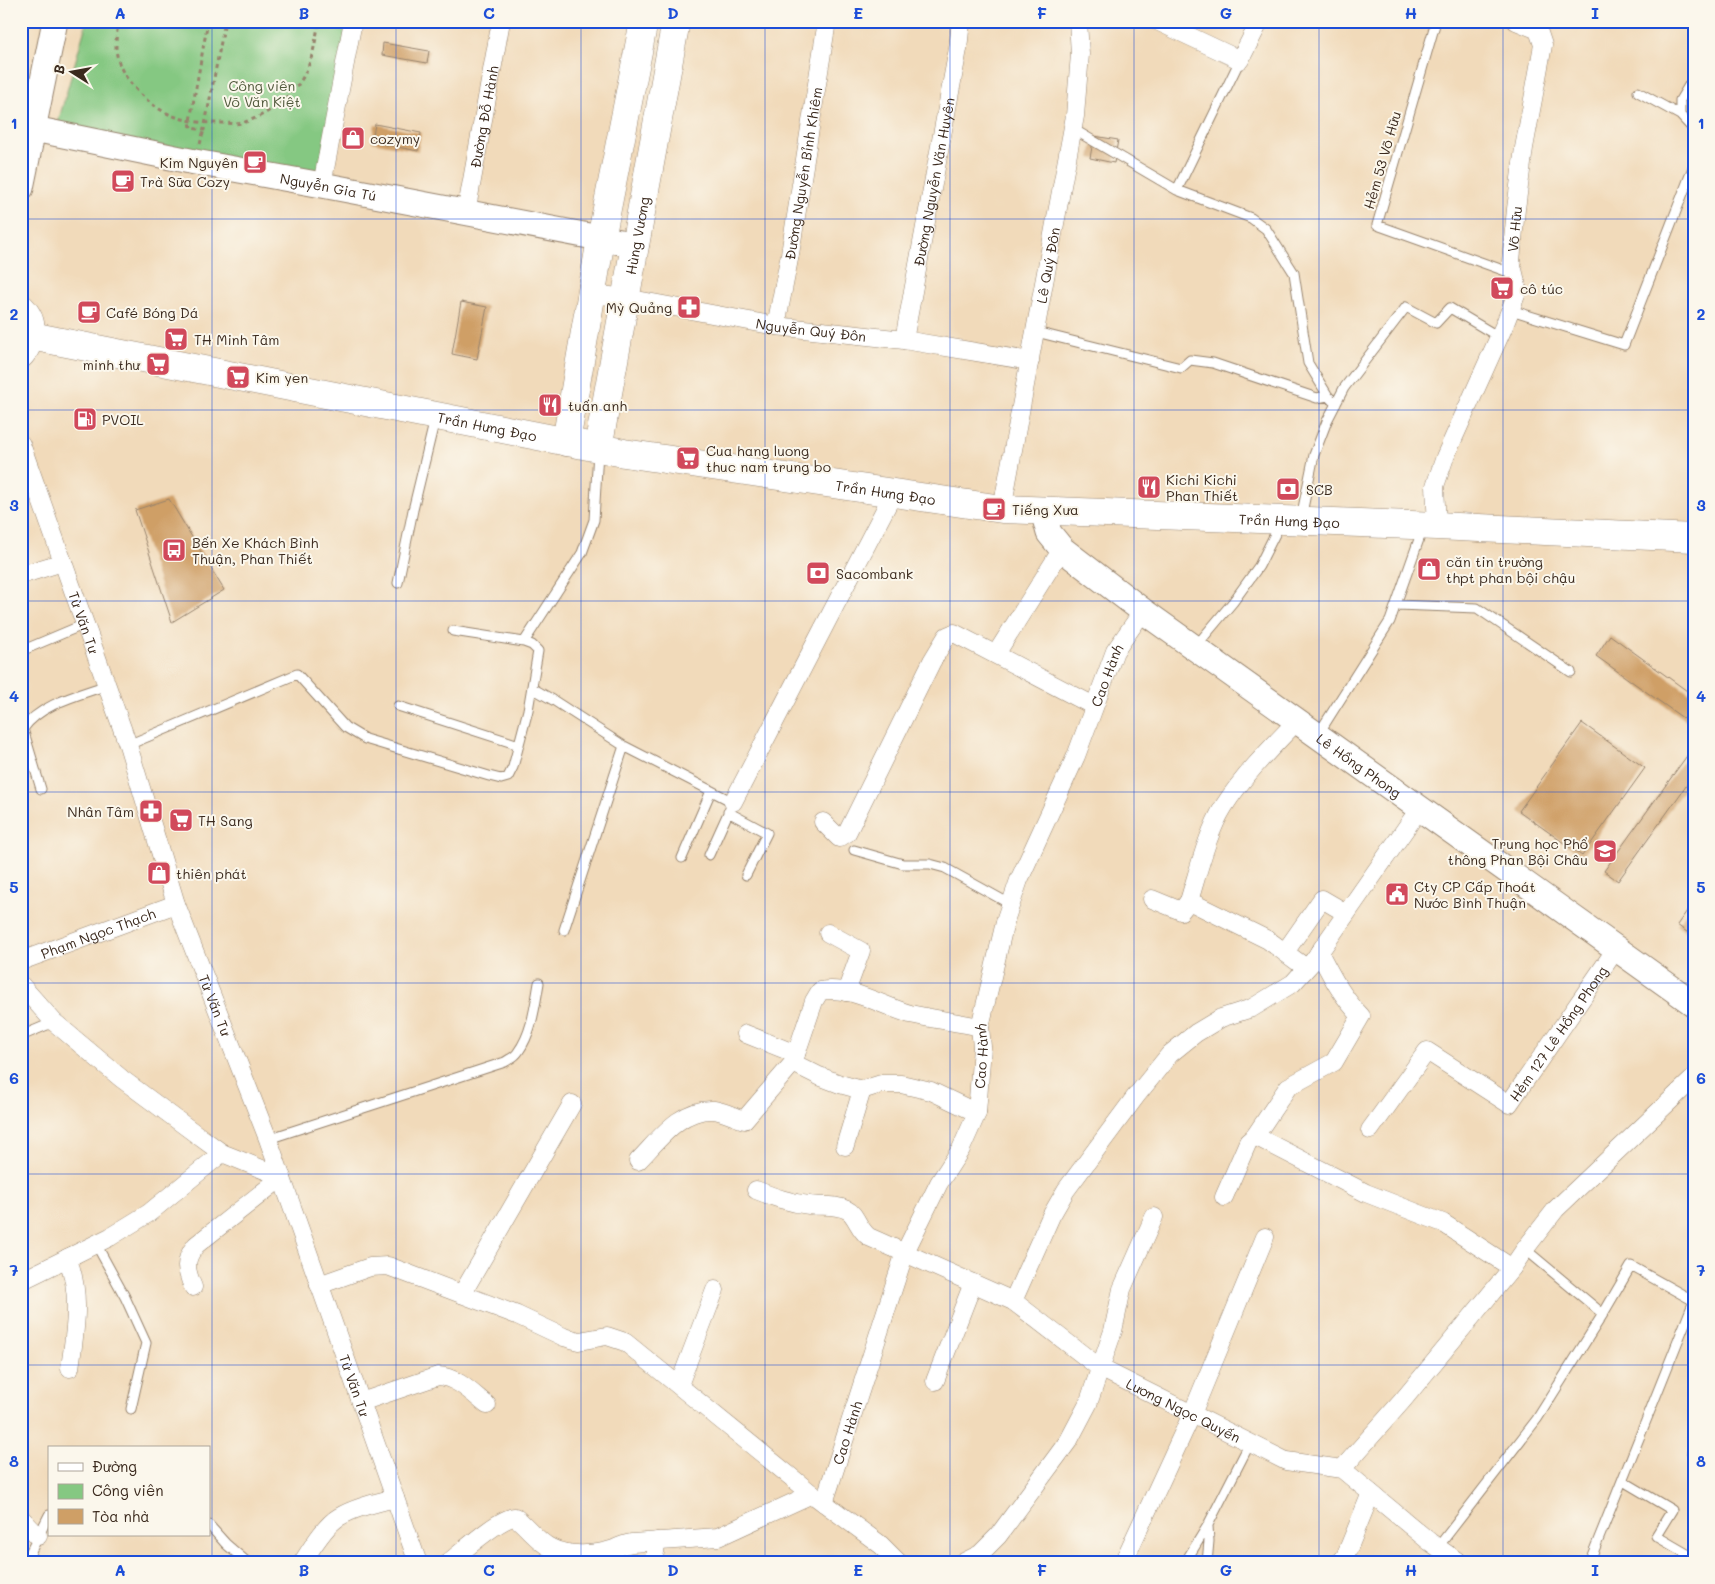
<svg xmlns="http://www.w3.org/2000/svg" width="1715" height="1584" viewBox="0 0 1715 1584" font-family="Mali,sans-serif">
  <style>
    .green { fill: #85c882; stroke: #607950 }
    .building { fill: #cf9f66 }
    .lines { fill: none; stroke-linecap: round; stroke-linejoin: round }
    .lane-casing { stroke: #96826c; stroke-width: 11 }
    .street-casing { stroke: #96826c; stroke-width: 19 }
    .secondary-casing { stroke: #96826c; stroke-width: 27 }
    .primary-casing { stroke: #96826c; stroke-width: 29 }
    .path { stroke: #96826c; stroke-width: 3; stroke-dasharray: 4 4; stroke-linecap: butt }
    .lane { stroke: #fff; stroke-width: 9 }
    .street { stroke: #fff; stroke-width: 18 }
    .secondary { stroke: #fff; stroke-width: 25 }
    .primary { stroke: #fff; stroke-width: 28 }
    .grid { fill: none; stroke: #1d4ed8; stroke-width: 1; stroke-opacity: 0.55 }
    .labels { text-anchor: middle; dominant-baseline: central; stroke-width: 4; stroke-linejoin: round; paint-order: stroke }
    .park-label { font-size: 14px; fill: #51593c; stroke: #fbf7ec }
    .street-label { font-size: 14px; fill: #3b2a1e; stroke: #fbf7ec }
    .poi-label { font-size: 14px; fill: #3b2a1e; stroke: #fbf7ec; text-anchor: start }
    .neatline { fill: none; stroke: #1d4ed8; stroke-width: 2 }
    .grid-label { font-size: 16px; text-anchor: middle; font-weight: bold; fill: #1d4ed8 }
  </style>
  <rect width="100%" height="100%" fill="#fbf7ec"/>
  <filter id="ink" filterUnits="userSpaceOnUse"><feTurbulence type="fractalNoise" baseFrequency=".02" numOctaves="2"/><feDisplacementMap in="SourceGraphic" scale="10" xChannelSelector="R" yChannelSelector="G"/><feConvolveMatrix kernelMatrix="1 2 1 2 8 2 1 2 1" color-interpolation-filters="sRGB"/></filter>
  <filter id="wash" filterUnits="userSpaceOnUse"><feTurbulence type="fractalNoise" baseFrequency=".0096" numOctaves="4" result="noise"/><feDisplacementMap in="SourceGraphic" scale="20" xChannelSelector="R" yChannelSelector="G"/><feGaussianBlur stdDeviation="1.12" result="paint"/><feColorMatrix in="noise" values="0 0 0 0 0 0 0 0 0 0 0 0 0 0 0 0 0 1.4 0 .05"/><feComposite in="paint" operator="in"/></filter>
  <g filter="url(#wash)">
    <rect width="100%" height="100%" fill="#f1daba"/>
    <path class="green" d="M87,21h261l-29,154 -262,-49z"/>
    <g id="blocks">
      <path class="building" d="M383,43l46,8 -2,12 -45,-8z
        M375,124l46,9 -3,18 -46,-9z
        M1094,136l24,4 -4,23 -24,-5z
        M461,302l26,5 -10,52 -25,-5z
        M169,499l55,91 -52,32 -37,-112z
        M1610,635l84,61v30l-98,-70z
        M1582,723l63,45 -63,88 -63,-45z
        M1694,746v29l-76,106 -14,-10z
        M1694,901v36l-17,-12z"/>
    </g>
  </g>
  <g filter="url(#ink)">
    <use href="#blocks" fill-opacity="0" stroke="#96826c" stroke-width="1"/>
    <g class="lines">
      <g class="lane-casing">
        <path id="lane" d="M1436,21l-59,204 137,49
          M1694,77l-14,23v15l14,15
          M1638,92l42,23
          M1073,129l104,61 74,28 15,11 28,44 14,90 20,33 8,8
          M1177,190l63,-130
          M1511,310l113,35 70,-180
          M1036,332l145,36 9,-8 23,3 104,35 11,-2
          M1301,518l13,-63 13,-34 17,-33 62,-81 30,16 14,-15 49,29
          M398,583l15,-73 22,-91
          M1397,605l80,3 94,64
          M524,642l58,-89 12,-33 4,-69
          M1196,646l37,-44 26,-36 21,-42
          M21,651l64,-27
          M532,688l21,12 71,46 109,56 -24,53
          M398,706l121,39
          M1319,733l71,-112 33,-93
          M128,745l169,-71 48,53 20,12 124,37 12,3 7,-2 5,-10 15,-57 10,-59 -6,-6 -8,-3 -71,-11
          M41,789l-18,-60c17,-25 56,-34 84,-44
          M728,812l39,21 -21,42
          M854,850l49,14h27l15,4 65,36
          M682,858l29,-67
          M564,930l60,-184
          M21,1036l33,-14
          M268,1139l237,-77c4,-3 10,-5 13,-10 14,-19 17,-46 21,-69
          M96,1244l29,53 21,46 -15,66
          M1603,1314l28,-48 63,35
          M1692,1453l2,1
          M1623,1481l49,29 -16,26 38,22
          M209,1525l17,19 22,19
          M1438,1547l99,-128 66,-105 -78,-65
          M1189,1556l19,-31 42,-82
          M26,1561l23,-46
          M1207,1563l2,-22 -1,-15
          M1589,1563l105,-262"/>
      </g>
      <g class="street-casing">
        <g id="street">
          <path d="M1157,21l83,39 20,-39"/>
          <path d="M322,185l31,-164"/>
          <path id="s1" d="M466,213l35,-192"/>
          <path id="s2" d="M593,294l33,4 150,28 128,14 126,21"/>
          <path id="s3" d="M776,326l14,-72 37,-233"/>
          <path id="s4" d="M904,340l54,-291 3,-28"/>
          <path id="s5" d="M21,444l107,301 48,159 92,235 150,424"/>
          <path id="s6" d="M1002,509l73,-393 5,-62 -2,-33"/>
          <path id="s7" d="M1437,526l-2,-40 10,-29 59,-131 14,-36 -7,-29 5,-52 8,-61 19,-103 -5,-15 -22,-9"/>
          <path d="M21,575l42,-13"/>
          <path d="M996,654l66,-105"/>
          <path d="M1297,721c-26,27 -53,54 -73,85 -16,25 -26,66 -35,95l79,39 38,28"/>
          <path d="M733,802l160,-308"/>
          <path d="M823,822l16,16 8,-5 85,-172 15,-25 7,-3 140,73"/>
          <path d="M1152,899l29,12 8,-10"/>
          <path d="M828,933l33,18 -15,41"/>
          <path d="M1285,952l37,-53 24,14"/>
          <path id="s8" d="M21,961l155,-57"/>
          <path d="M21,985l33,37 68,57 74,55 26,19 60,24 -86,68c-13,16 -10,25 -3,42"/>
          <path d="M746,1034l50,20"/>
          <path d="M793,1063l21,-62 6,-10c30,-6 62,15 90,23 23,5 47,8 70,13"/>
          <path id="s9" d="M1370,1130l57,-79 82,53 107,-155"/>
          <path d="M1255,1136l33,-49 46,-25 27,-46c-19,-19 -30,-41 -42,-64"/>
          <path d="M845,1146l17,-56"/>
          <path d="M638,1161c21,-21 42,-53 76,-51 9,1 20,7 30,10l49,-57 26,13 21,8 22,6 19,-6h20l30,7 46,22"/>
          <path id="s10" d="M756,1190c18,7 34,13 53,15 12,2 26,-1 38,5 9,4 11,19 22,27l144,64 87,67 186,93 56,8 88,73 30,21"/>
          <path d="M1224,1197l24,-55 7,-6 111,57 77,30 69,45"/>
          <path d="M21,1281l89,-44 39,-24 73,-60"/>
          <path d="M319,1285l51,-18 18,-1 129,49 47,22 15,4 28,-5 18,6 187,152 69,51 18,18"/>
          <path d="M462,1294l110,-190"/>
          <path d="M1013,1301l38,-85 15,-26 70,-94 34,-42 26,-21 25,-15 31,-10 41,-25 21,-23 106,-152"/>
          <path d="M70,1368c5,-36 12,-76 -3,-110l7,-3"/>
          <path d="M935,1381l38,-98"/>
          <path d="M679,1385l36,-95"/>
          <path d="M361,1402l77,-26c19,1 34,17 49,29"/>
          <path d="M1342,1469l61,-69 109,-132 13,-19 31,-40 138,-131"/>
          <path id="s11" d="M824,1503l81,-251 34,-69 22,-34 16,-36 5,-66 -2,-20 26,-109 13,-38 57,-124 39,-105 28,-40"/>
          <path d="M21,1518l17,18"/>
          <path d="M21,1559l13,4"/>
          <path d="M302,1563c9,-14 23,-38 37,-46 17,-10 37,-14 56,-19"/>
          <path d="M448,1563c15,-12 51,-45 67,-46 12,9 23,25 36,31 17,9 45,7 63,1 6,-3 11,-5 18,-6l86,-6 94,-43"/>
          <path d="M653,1563l4,-22"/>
          <path d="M962,1563l18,-9 18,-18 71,-96 19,-36 25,-73 9,-42 32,-72"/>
          <path d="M1123,1563l69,-149 73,-177"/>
          <path d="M1339,1563l6,-6 26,-64"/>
        </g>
      </g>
      <g class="secondary-casing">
        <g id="secondary">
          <path id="s12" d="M34,129l161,33 127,23 314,60"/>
          <path d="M21,188l34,-167"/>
          <path id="s13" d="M1043,511l6,22 13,16 81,62 551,393"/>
        </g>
      </g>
      <g class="primary-casing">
        <g id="primary">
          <path d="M21,308c14,14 12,32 0,46"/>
          <path id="s14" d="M31,336l593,117 378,56 435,17 257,12"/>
          <path d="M566,442l35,-203 43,-218"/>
          <path id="s15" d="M598,448l78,-427"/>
        </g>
      </g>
      <path class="path" d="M118,21c-1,12 -4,26 0,38 2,11 10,21 17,29 24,28 52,36 88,35 7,0 16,2 22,-1 16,-5 34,-16 45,-28 21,-21 24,-45 29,-73
        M208,21l-18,100 1,7 13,2 21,-109
        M200,144l4,-14"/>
      <use href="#lane" class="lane"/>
      <use href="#street" class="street"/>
      <use href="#secondary" class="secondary"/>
      <use href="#primary" class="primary"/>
    </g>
  </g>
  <path class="grid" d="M212,21v1542M396,21v1542M581,21v1542M765,21v1542M950,21v1542M1134,21v1542M1319,21v1542M1503,21v1542M21,219h1673M21,410h1673M21,601h1673M21,792h1673M21,983h1673M21,1174h1673M21,1365h1673"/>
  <defs>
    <g id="shop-square" transform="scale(1.25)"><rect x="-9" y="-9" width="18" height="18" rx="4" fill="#d1495b" stroke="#fbf7ec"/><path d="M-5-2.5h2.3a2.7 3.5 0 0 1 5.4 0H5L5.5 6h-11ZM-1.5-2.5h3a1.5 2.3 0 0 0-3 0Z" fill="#fff"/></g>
    <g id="cafe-square" transform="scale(1.25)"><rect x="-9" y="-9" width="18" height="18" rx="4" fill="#d1495b" stroke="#fbf7ec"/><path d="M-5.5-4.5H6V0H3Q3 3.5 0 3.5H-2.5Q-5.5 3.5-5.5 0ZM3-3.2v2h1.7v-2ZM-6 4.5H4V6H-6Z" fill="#fff"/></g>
    <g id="supermarket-square" transform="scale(1.25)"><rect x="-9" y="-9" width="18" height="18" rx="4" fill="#d1495b" stroke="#fbf7ec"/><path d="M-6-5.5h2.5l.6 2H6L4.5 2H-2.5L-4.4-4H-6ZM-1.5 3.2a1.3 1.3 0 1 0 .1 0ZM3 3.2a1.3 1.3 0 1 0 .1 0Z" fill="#fff"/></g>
    <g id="pharmacy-square" transform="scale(1.25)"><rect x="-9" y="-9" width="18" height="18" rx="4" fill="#d1495b" stroke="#fbf7ec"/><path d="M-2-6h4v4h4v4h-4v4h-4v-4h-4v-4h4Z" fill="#fff"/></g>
    <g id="restaurant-square" transform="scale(1.25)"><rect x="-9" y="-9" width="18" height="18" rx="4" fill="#d1495b" stroke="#fbf7ec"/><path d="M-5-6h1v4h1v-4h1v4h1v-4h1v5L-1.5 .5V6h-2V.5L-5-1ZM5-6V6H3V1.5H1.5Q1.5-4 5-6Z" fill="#fff"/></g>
    <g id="fuel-square" transform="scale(1.25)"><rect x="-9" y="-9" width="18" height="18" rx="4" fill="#d1495b" stroke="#fbf7ec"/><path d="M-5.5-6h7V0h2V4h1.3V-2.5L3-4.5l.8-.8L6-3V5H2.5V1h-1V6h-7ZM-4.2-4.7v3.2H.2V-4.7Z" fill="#fff"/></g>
    <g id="bank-square" transform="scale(1.25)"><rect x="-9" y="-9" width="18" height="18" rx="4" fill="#d1495b" stroke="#fbf7ec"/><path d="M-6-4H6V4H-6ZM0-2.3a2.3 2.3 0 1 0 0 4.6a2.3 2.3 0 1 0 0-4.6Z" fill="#fff"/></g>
    <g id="bus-square" transform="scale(1.25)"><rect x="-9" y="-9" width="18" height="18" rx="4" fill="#d1495b" stroke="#fbf7ec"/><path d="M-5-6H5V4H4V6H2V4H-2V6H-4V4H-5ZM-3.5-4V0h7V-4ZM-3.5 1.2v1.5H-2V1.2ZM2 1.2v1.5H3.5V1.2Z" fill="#fff"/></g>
    <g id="school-square" transform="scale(1.25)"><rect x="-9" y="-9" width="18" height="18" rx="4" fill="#d1495b" stroke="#fbf7ec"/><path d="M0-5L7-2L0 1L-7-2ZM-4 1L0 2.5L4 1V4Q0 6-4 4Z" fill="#fff"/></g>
    <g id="civic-square" transform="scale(1.25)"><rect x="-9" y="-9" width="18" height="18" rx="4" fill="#d1495b" stroke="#fbf7ec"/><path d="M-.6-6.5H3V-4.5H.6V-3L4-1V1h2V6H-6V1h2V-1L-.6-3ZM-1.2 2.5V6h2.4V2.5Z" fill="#fff"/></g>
  </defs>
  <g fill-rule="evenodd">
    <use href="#shop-square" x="353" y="138"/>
    <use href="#cafe-square" x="255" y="162"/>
    <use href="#cafe-square" x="123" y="181"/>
    <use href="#supermarket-square" x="1502" y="288"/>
    <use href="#pharmacy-square" x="689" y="307"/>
    <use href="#cafe-square" x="89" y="312"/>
    <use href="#supermarket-square" x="176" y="339"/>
    <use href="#supermarket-square" x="158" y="364"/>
    <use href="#supermarket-square" x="238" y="377"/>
    <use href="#restaurant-square" x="550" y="405"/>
    <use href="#fuel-square" x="85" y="419"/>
    <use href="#supermarket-square" x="688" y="458"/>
    <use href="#restaurant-square" x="1149" y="487"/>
    <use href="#bank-square" x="1288" y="489"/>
    <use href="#cafe-square" x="994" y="509"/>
    <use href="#bus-square" x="174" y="550"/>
    <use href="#shop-square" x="1429" y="569"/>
    <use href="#bank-square" x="818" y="573"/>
    <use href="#pharmacy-square" x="151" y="811"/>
    <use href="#supermarket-square" x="181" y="820"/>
    <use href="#school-square" x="1605" y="851"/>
    <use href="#shop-square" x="159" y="873"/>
    <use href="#civic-square" x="1397" y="894"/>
  </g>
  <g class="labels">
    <g class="park-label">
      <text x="262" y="85">Công viên<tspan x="262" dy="16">Võ Văn Kiệt</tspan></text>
    </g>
    <g class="street-label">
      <text stroke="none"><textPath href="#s1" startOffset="98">Đường Đỗ Hành</textPath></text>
      <text transform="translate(1382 160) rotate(-74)">Hẻm 53 Võ Hữu</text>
      <text stroke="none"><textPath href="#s3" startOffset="155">Đường Nguyễn Bỉnh Khiêm</textPath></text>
      <text stroke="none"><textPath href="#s4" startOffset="161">Đường Nguyễn Văn Huyên</textPath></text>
      <text stroke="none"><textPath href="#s12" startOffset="300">Nguyễn Gia Tú</textPath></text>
      <text stroke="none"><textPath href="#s7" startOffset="315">Võ Hữu</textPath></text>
      <text stroke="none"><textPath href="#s15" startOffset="216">Hùng Vương</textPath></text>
      <text stroke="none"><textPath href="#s6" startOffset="248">Lê Quý Đôn</textPath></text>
      <text stroke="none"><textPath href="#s2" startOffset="221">Nguyễn Quý Đôn</textPath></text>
      <text stroke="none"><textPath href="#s14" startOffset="465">Trần Hưng Đạo</textPath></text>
      <text stroke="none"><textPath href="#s14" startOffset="869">Trần Hưng Đạo</textPath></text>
      <text stroke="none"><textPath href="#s14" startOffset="1274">Trần Hưng Đạo</textPath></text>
      <text stroke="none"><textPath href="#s5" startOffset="189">Từ Văn Tư</textPath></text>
      <text stroke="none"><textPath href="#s11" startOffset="882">Cao Hành</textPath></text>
      <text stroke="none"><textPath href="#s13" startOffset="411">Lê Hồng Phong</textPath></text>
      <text stroke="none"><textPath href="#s8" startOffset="82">Phạm Ngọc Thạch</textPath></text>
      <text stroke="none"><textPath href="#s5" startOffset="594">Từ Văn Tư</textPath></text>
      <text stroke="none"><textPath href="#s9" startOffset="281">Hẻm 127 Lê Hồng Phong</textPath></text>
      <text stroke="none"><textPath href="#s11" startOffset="478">Cao Hành</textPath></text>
      <text stroke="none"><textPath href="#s5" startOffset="999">Từ Văn Tư</textPath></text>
      <text stroke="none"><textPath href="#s10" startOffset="490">Lương Ngọc Quyến</textPath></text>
      <text stroke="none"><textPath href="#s11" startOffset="74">Cao Hành</textPath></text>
    </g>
    <g class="poi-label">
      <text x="370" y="138">cozymy</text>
      <text x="238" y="162" text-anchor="end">Kim Nguyên</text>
      <text x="140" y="181">Trà Sữa Cozy</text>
      <text x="1520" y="288">cô túc</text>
      <text x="672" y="307" text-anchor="end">Mỳ Quảng</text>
      <text x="106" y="312">Café Bóng Dá</text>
      <text x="194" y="339">TH Minh Tâm</text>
      <text x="140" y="364" text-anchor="end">minh thư</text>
      <text x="256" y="377">Kim yen</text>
      <text x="568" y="405">tuấn anh</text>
      <text x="102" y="419">PVOIL</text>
      <text x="706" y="450">Cua hang luong<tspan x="706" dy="16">thuc nam trung bo</tspan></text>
      <text x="1166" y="479">Kichi Kichi<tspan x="1166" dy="16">Phan Thiết</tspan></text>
      <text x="1306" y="489">SCB</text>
      <text x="1012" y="509">Tiếng Xưa</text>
      <text x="192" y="542">Bến Xe Khách Bình<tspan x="192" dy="16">Thuận, Phan Thiết</tspan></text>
      <text x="1446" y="561">căn tin trường<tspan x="1446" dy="16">thpt phan bội chậu</tspan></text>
      <text x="836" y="573">Sacombank</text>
      <text x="134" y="811" text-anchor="end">Nhân Tâm</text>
      <text x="198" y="820">TH Sang</text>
      <text x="1588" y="843" text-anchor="end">Trung học Phổ<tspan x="1588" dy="16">thông Phan Bội Châu</tspan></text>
      <text x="176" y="873">thiên phát</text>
      <text x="1414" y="886">Cty CP Cấp Thoát<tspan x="1414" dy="16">Nước Bình Thuận</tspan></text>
    </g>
  </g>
  <rect width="1715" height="1584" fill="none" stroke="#fbf7ec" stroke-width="55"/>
  <rect x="48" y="1446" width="162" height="90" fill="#fbf7ec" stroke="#aea59a"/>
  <rect x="58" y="1463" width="25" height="8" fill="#ffffff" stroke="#aea59a"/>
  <text x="92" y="1472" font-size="15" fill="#3b2a1e">Đường</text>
  <rect x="58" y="1484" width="25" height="15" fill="#85c882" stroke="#aea59a"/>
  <text x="92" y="1496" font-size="15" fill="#3b2a1e">Công viên</text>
  <rect x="58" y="1509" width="25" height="15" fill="#cf9f66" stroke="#aea59a"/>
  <text x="92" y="1522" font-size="15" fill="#3b2a1e">Tòa nhà</text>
  <g transform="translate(72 72) rotate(281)" stroke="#fbf7ec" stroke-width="4" paint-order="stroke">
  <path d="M0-4L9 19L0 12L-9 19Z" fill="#3b2a1e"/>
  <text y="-8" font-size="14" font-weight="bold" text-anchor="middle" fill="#3b2a1e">B</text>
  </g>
  <rect x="28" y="28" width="1660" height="1528" class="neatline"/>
  <g class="grid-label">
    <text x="120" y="19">A</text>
    <text x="304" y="19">B</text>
    <text x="489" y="19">C</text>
    <text x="673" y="19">D</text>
    <text x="858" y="19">E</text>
    <text x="1042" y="19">F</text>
    <text x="1226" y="19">G</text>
    <text x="1411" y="19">H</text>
    <text x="1595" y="19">I</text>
    <text x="14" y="129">1</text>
    <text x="1701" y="129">1</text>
    <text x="14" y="320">2</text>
    <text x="1701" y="320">2</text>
    <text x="14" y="511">3</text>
    <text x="1701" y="511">3</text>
    <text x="14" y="702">4</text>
    <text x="1701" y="702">4</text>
    <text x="14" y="893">5</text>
    <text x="1701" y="893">5</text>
    <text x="14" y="1084">6</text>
    <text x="1701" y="1084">6</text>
    <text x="14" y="1276">7</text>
    <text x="1701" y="1276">7</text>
    <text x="14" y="1467">8</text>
    <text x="1701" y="1467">8</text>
    <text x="120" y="1576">A</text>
    <text x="304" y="1576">B</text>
    <text x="489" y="1576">C</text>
    <text x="673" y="1576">D</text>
    <text x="858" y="1576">E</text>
    <text x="1042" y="1576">F</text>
    <text x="1226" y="1576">G</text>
    <text x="1411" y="1576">H</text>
    <text x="1595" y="1576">I</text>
  </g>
</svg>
